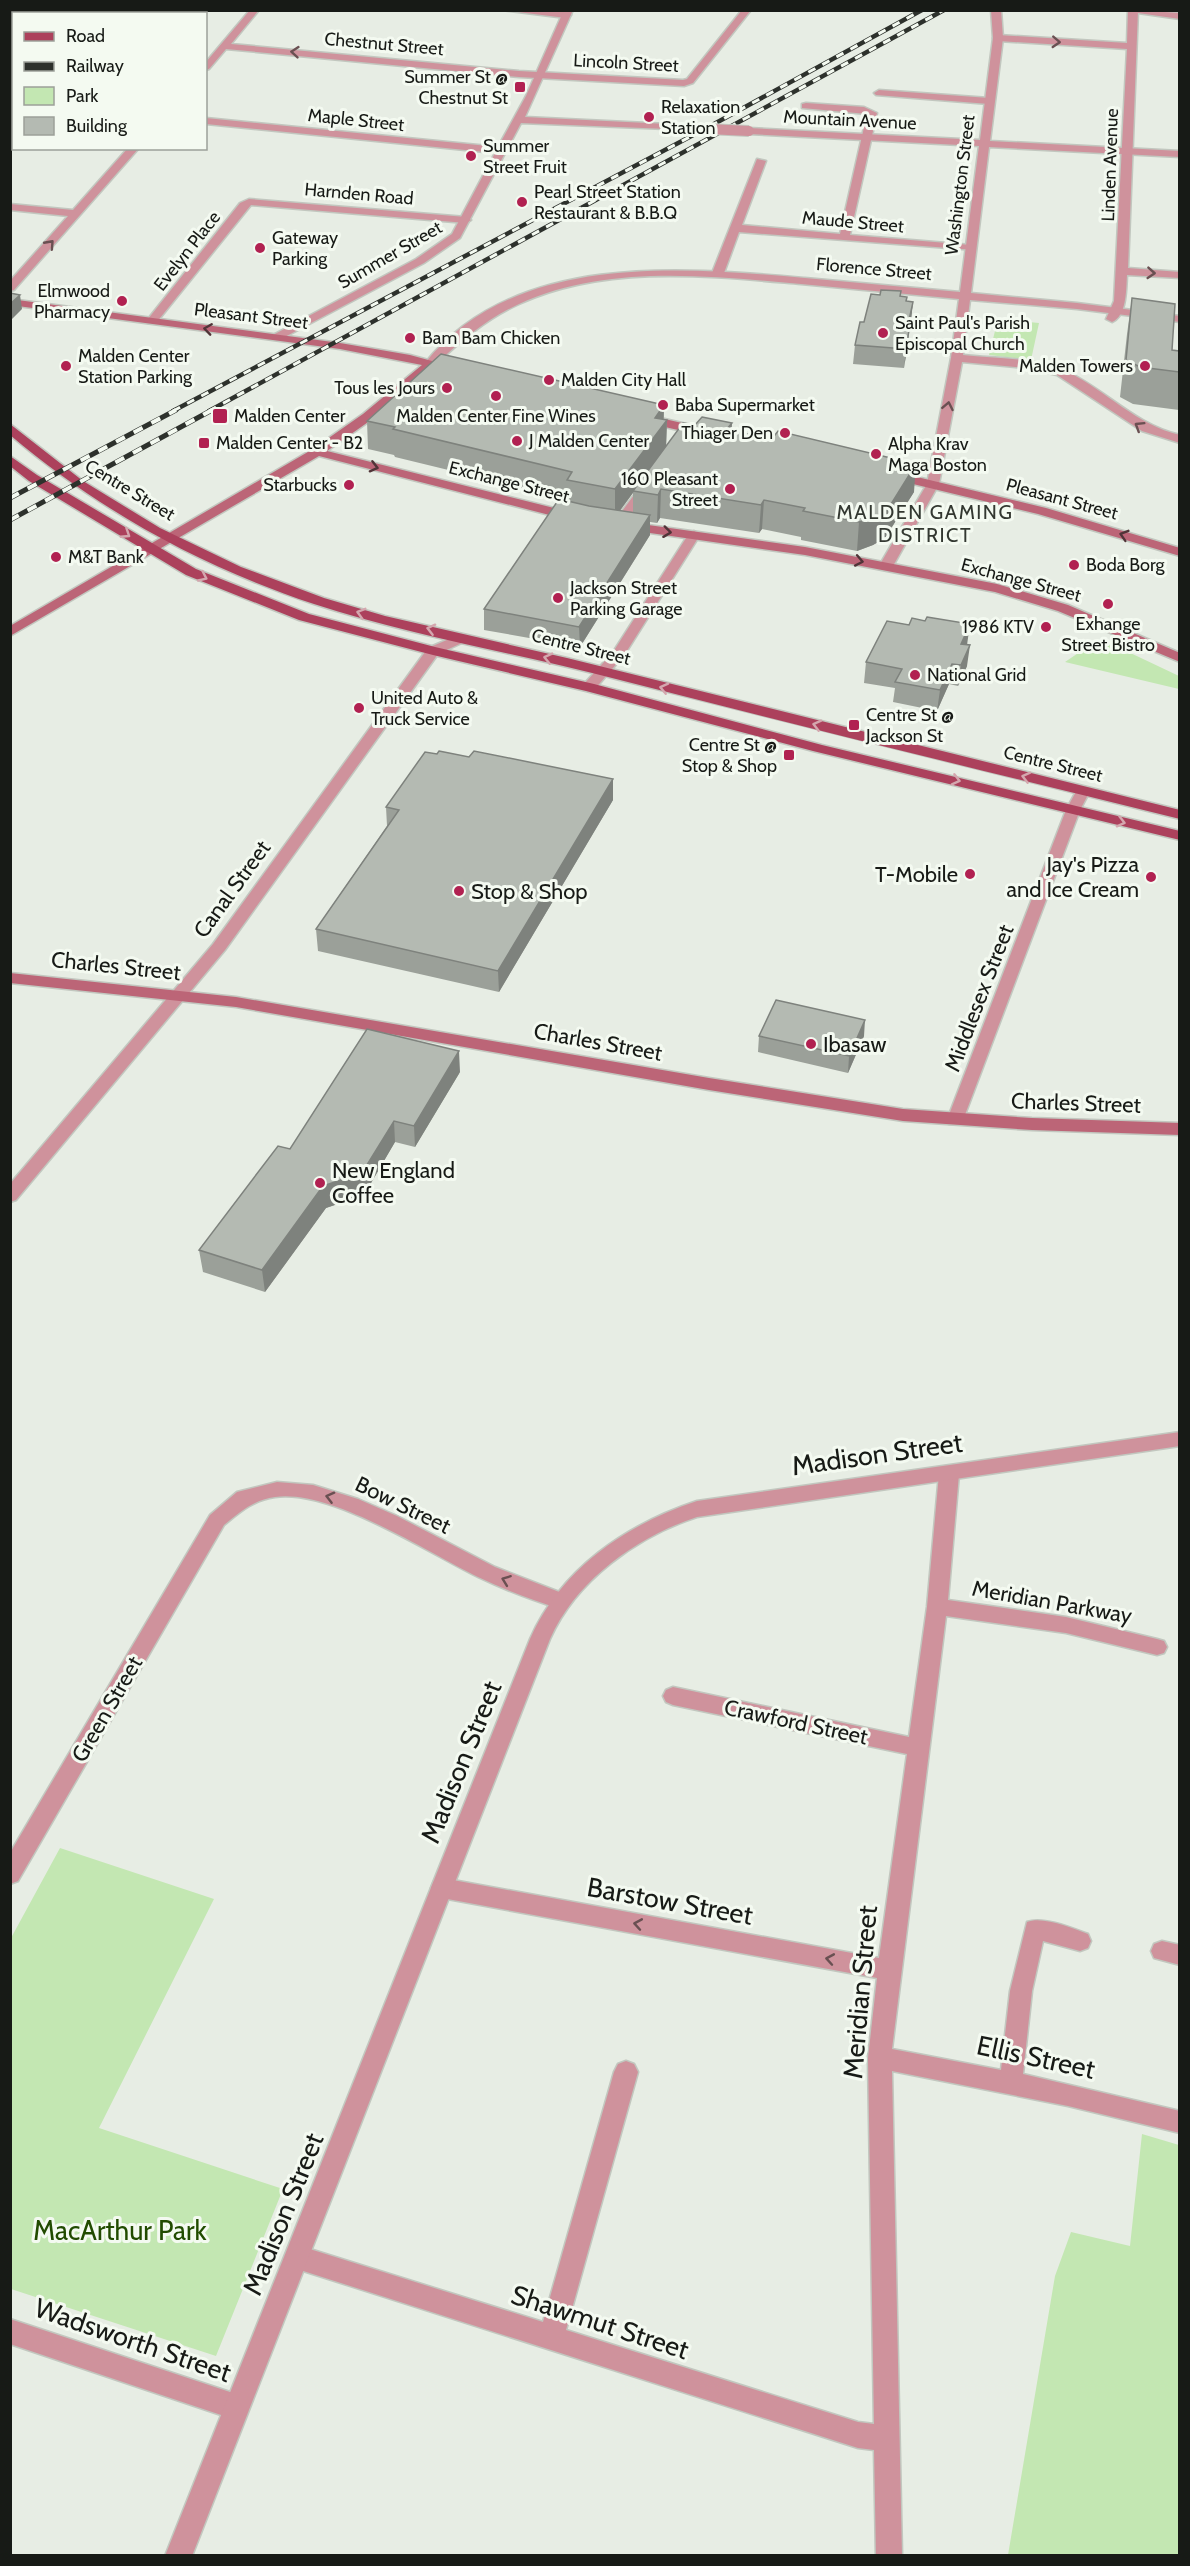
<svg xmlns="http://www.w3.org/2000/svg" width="1190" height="2566" viewBox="0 0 1190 2566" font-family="Cabin,sans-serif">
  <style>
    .green { fill: #c3e7b2 }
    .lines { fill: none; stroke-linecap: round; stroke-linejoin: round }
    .minor-casing { stroke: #c2c7bf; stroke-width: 3 }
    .tertiary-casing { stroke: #c2c7bf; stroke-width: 3 }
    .secondary-casing { stroke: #c2c7bf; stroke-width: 3 }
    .primary-casing { stroke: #c2c7bf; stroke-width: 3 }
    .minor { fill: #cf929c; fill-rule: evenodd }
    .tertiary { fill: #cf929c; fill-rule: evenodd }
    .secondary { fill: #bc6577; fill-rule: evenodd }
    .primary { fill: #ac415c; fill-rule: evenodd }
    .rail-far1-casing { stroke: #2d312c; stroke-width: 4.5 }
    .rail-casing { stroke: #2d312c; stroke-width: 5 }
    .rail-far1 { stroke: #f4faf1; stroke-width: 3; stroke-dasharray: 8; stroke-linecap: butt }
    .rail { stroke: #f4faf1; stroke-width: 4; stroke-dasharray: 10; stroke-linecap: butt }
    .tertiary-bridge-casing { stroke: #c2c7bf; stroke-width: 12; stroke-linecap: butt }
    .tertiary-bridge { stroke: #cf929c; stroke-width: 10 }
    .wall { fill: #9ba099; fill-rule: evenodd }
    .shaded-wall { fill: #7e827d }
    .building { fill: #b4bab2; stroke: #7e827d; stroke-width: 1.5 }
    .oneway { stroke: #6a5052 }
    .oneway2 { stroke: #513438 }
    .oneway3 { stroke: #d4a7ae }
    .poi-dot { fill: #b12151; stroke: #f4faf1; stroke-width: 2 }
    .labels { text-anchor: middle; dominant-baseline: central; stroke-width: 6; stroke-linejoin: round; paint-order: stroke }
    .far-street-label { font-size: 18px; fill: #171a16; stroke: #f4faf1 }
    .far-poi-label { font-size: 18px; fill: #171a16; stroke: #f4faf1; text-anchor: start }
    .far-neighbourhood-label { font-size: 20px; letter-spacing: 1.5px; fill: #333831; stroke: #f4faf1 }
    .poi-label { font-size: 22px; fill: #171a16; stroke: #f4faf1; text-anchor: start }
    .street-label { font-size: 22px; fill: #171a16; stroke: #f4faf1 }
    .near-street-label { font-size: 27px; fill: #171a16; stroke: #f4faf1 }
    .near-park-label { font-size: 27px; fill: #214b00; stroke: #f4faf1 }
  </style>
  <rect width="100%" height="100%" fill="#e7ede4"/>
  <path class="green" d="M998,319l41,4 -8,37 -42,-5z
    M1103,640l76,36v13l-114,-27 31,-21z
    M60,1848l154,51 -115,229 184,61 -67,167 -205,-67v-351z
    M1142,2134l37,11v410h-171l47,-279 16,-44 59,14z"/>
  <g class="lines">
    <g class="minor-casing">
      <path id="minor" d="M133,10h9l-2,4h-9z
        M250,10h9l-28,34 288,27 164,9 4,-1 55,-69h9l-58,73 -9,3 -165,-9 -293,-28 -17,20 -3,1v-8z
        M501,10c17,0 56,-4 70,5l-5,3z
        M1128,10h10l-10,258 52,4v6l-53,-3c-1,14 0,41 -15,47l-6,-3 8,-18 13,-252 -129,-8 -5,-3 5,-3 129,8z
        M14,80v8l-4,1v-8z
        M879,90l110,8 5,3 -5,3 -113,-9 -2,-2z
        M806,103l58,4 13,6 -27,122 121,10 4,1v4l-236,-18 -15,41 -2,2h-8l-2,-2 45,-114 9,2 -24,64 98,9 27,-120 -65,-6v-4z
        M128,148h11l-125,142 -4,1v-10l58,-65 -58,-6v-6l63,6z
        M249,199l217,18 5,3 -5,3 -215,-18 -95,118h-8v-4l92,-116z
        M949,1467l7,2 3,5 -11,126 118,17 91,22 7,2 3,6 -3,6 -7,2 -91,-22 -120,-17 -54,433 109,21 9,-79 17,-69c16,-6 45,6 61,12l3,7 -3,7 -8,3 -37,-10 -11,50 -9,83 157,37v22l-112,-27 -176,-35 10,485h-26l-2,-106 -16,-2 -561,-179 -9,-3 -3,-9 3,-9 9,-3 246,77 71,-250 4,-8 8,-3 8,3 4,8 -72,258 292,92 16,2 -6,-366 9,-80 -435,-80 -8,-3 -3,-7 3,-7 8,-3 437,80 28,-204 -234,-49 -7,-3 -3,-6 3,-6 7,-3 236,50 18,-130 12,-133 3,-5z
        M277,1482l36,3 45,14 39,17 98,51 72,28 3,6 -3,6 -7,2c-28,-9 -55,-19 -82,-32 -51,-25 -147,-88 -203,-80 -22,3 -35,15 -51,28l-206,356 -8,3v-31l200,-338 27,-23z
        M1162,1941l18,4v20l-26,-7 -3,-7 3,-7z
        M10,2319l226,75 9,4 4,9 -4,9 -9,4 -226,-76z"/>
    </g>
    <g class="tertiary-casing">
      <path id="tertiary" d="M564,10h9l-48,107 163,8 4,1v4l-171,-7 -61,115 -36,25 -143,76h-8v-4l143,-76 36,-25 43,-81 -289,-29v-6l292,29 28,-51z
        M991,10h10l2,28 -13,103 190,10v6l-191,-10 -18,146 106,10 103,13v6l-103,-13 -107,-9 -7,55c34,4 74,2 105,17 39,19 68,53 112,63v8l-38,-12 -85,-56 -32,-7 -63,-6 -23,122 -46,82 -7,4 -7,-4 48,-82 24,-126 8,-59c-53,-5 -105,-10 -158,-15 -93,-8 -195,-20 -282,20 -33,15 -58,37 -84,61h-8l-2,-2c89,-111 255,-96 380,-85 52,5 103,9 155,14l19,-146 -230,-12 -5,-3 5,-3 231,12 13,-102z
        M1134,10l46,3v6l-42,-6z
        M10,99h4v6h-4z
        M647,482l6,4 -29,42h-10l-1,-3 1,-3 29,-39z
        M694,531l6,4 -75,119 -31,36h-10l-2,-3 2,-3 29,-32 75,-117z
        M461,634l7,4 -2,3 -28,13 -213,296 -209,250 -6,2v-18l203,-240 215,-296z
        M1083,787l7,4 -10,19 -117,310 -2,4h-12l-2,-4 119,-310 12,-22z
        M1180,1432v14l-483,71c-59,19 -121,63 -147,122l-358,917h-27l365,-917c31,-70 95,-114 167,-138z"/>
    </g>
    <g class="secondary-casing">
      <path id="secondary" d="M10,299l330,44 70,12 33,9v4h-11l-61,52 -44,31 251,63 1,3 -6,4 -254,-65 -309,180v-10l303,-177 50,-35 59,-49 -82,-16 -330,-44z
        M643,414l65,15 2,3 -6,4 -65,-15 -2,-3z
        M892,471l154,37 134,40v8l-142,-42 -150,-36 -2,-3 2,-3z
        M627,522l178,25 192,37 71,21 112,48v9l-122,-51 -63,-19 -190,-37 -183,-26 -1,-3z
        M10,973l226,24 473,81 194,31 129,9 148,5v12l-148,-5 -129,-9 -194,-31 -473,-83 -226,-24z"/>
    </g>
    <g class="primary-casing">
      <path id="primary" d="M10,424l73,57 77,47 81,39 83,31 61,18 182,42 613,152v9c-188,-46 -376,-92 -564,-140 -100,-26 -204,-43 -302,-75 -112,-37 -214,-93 -304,-169z
        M10,456l27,19 159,94 113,45 126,33 159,37 228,61 358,86v9l-367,-89 -227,-60 -153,-36 -134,-35 -113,-45 -157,-94 -19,-15z"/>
    </g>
    <use href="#minor" class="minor"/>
    <use href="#tertiary" class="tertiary"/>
    <use href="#secondary" class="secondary"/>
    <use href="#primary" class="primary"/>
    <g class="rail-far1-casing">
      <path id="rail-far1" d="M173,411l541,-287 208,-114
        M209,411l735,-401"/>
    </g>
    <g class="rail-casing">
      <path id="rail" d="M10,498l166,-88
        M10,520l202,-110"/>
    </g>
    <use href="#rail-far1" class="rail-far1"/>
    <use href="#rail" class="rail"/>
    <g class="tertiary-bridge-casing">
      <path id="tertiary-bridge" d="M688,128l61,3"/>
    </g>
    <use href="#tertiary-bridge" class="tertiary-bridge"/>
  </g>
  <path class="wall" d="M901,296l6,5 6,1 -6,47 -3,19 -51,-4 2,-19z
    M1132,298l40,52 7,22v38l-46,-6 -13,-7 7,-63z
    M664,405v14l3,1 -1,26 29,-21 37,-2 -1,8 183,61 -29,46 -12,7 -16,6 -56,-11v-3l-39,-8 -3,4 -99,-15 -3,5 -7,-1v13l-70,112 -96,-17v-21l83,-108v-2l-172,-42 -1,-2 -26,-6 -1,-28zM633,493v19l-13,-1z
    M967,645v21l-9,20 -9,-2 -12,27 -44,-9 2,-14 -31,-5 2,-21z
    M437,754l32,3 144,22v21l-114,192 -181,-41 -2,-22 71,-103 -1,-19z
    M759,1036h105l-16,37 -90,-21z
    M460,1072l-45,75 -20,-5 -31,53 -38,13 -61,84 -62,-20 -4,-22z"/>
  <path class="shaded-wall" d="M20,295l2,14 -12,12v-17z
    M913,302l-2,19 -6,27 2,-19z
    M909,330l-2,19 -3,19 2,-19z
    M664,405l-1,19 4,-4 -1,28 -51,69v-28l40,-71z
    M732,423l-2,28 -4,-21z
    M916,464l-2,28 -29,46 -12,7 -16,6 2,-29z
    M661,489l-1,29 -3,5 1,-28z
    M764,500l-2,29 -3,4 2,-28z
    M650,515v20l-70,112 -1,-20z
    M970,624l-3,21 -6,-1z
    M970,645l-3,21 -9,20 3,-21z
    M952,664l-3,20 -12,27 3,-21z
    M613,779v21l-114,192 -1,-21z
    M865,1020l-1,16 -16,37 1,-17z
    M459,1051l1,21 -45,75 -1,-21z
    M394,1121l1,21 -31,53 -38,13 -61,84 -3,-22 61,-84z"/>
  <path class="building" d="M881,290l20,1 -1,5 7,1 -1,4 7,1 -6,27 2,1 -3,19 -51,-4 5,-23h4l7,-28 9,1z
    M10,293l10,2 -10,9z
    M1132,298l43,6 -3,46 7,1v21l-39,-5 -14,-7z
    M441,354l223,51 -9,13 12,2 -52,69 -48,-9 5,-8 -179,-43 2,-2 -28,-6z
    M702,417l30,6 -6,7 46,9 6,-8 138,33 -28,45 -13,8 -16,5 -56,-11 2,-3 -41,-8 -3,5 -100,-16 -3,6 -25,-4 50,-68 12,2z
    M559,499l30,7 61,9 -71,112 -95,-18z
    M927,617l43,7 -9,20 9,1 -9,20 -9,-1 -12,26 -45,-8 7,-13 -36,-7 21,-41 22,4 3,-7 13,3z
    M439,751l30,6 5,-6 139,28 -115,192 -182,-42 83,-119 -13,-3 39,-55 12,2z
    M776,1000l89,20 -16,36 -90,-20z
    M367,1029l92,22 -45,75 -20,-5 -32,52 -39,13 -61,84 -63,-20 79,-104 12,3z"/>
  <defs><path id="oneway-chevron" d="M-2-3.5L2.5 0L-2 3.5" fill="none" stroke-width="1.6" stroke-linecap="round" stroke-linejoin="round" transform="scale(1.5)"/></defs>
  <g class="oneway">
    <use href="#oneway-chevron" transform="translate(1056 42) rotate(3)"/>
    <use href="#oneway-chevron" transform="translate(295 52) rotate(-175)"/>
    <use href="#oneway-chevron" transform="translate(50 244) rotate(-48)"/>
    <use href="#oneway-chevron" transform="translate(1151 273) rotate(4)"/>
    <use href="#oneway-chevron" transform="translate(948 406) rotate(-79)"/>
    <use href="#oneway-chevron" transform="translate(1139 426) rotate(-148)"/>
    <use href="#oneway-chevron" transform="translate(330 1497) rotate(-166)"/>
    <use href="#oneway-chevron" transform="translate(506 1580) rotate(-159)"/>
    <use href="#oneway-chevron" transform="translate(638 1924) rotate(-170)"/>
    <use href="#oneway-chevron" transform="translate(830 1959) rotate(-170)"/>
  </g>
  <g class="oneway2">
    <use href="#oneway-chevron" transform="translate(208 329) rotate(-172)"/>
    <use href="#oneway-chevron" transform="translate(374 467) rotate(14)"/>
    <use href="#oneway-chevron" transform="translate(667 532) rotate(7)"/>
    <use href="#oneway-chevron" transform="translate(1124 535) rotate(-163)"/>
    <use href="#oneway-chevron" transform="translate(859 561) rotate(11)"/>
  </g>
  <g class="oneway3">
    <use href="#oneway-chevron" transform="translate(126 534) rotate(33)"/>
    <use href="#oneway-chevron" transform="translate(203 577) rotate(25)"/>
    <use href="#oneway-chevron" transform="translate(361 613) rotate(-164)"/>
    <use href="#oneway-chevron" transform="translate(431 629) rotate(-166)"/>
    <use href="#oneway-chevron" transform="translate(548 658) rotate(-167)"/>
    <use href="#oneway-chevron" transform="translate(664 688) rotate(-167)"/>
    <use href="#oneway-chevron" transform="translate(817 725) rotate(-166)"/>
    <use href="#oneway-chevron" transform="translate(1026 777) rotate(-166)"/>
    <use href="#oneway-chevron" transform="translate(956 780) rotate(14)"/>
    <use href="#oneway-chevron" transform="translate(1121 822) rotate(14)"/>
  </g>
  <g class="poi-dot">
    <rect x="514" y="81" width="12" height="12" rx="3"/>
    <circle cx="649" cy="117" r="6"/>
    <circle cx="471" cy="156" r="6"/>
    <circle cx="522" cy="202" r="6"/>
    <circle cx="260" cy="248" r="6"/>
    <circle cx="122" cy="301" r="6"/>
    <circle cx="883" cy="333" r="6"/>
    <circle cx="410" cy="338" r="6"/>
    <circle cx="66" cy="366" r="6"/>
    <circle cx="1145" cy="366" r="6"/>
    <circle cx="549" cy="380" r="6"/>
    <circle cx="447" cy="388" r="6"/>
    <circle cx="496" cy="396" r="6"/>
    <circle cx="663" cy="405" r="6"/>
    <rect x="212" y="408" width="16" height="16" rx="3"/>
    <circle cx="785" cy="433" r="6"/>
    <circle cx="517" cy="441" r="6"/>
    <rect x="198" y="437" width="12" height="12" rx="3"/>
    <circle cx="876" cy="454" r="6"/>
    <circle cx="349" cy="485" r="6"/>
    <circle cx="730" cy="489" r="6"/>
    <circle cx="56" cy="557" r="6"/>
    <circle cx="1074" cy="565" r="6"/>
    <circle cx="558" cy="598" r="6"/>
    <circle cx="1108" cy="604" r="6"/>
    <circle cx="1046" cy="627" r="6"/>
    <circle cx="915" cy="675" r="6"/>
    <circle cx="359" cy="708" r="6"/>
    <rect x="848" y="719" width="12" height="12" rx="3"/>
    <rect x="783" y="749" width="12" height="12" rx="3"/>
    <circle cx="970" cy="874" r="6"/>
    <circle cx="1151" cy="877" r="6"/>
    <circle cx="459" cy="891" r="6"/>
    <circle cx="811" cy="1044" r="6"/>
    <circle cx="320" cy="1183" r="6"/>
  </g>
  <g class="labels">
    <g class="far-street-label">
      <text transform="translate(384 44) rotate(5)">Chestnut Street</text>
      <text transform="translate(626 63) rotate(3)">Lincoln Street</text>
      <text transform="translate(356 120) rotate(6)">Maple Street</text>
      <text transform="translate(850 120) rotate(3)">Mountain Avenue</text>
      <text transform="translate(1110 165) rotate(-88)">Linden Avenue</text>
      <text transform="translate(960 185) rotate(-83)">Washington Street</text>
      <text transform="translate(359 194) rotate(5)">Harnden Road</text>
      <text transform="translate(853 222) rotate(5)">Maude Street</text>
      <text transform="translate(187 251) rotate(-52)">Evelyn Place</text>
      <text transform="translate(390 255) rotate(-30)">Summer Street</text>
      <text transform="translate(874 269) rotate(5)">Florence Street</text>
      <text transform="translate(251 316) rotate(7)">Pleasant Street</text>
      <text transform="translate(509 482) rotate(14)">Exchange Street</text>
      <text transform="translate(130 490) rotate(31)">Centre Street</text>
      <text transform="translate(1062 499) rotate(15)">Pleasant Street</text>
      <text transform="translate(1021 580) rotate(15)">Exchange Street</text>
      <text transform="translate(581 647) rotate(14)">Centre Street</text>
      <text transform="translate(1053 764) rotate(14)">Centre Street</text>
    </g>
    <g class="far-poi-label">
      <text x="508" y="77" text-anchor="end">Summer St @<tspan x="508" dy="21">Chestnut St</tspan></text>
      <text x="661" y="107">Relaxation<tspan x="661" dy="21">Station</tspan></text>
      <text x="483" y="146">Summer<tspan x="483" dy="21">Street Fruit</tspan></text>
      <text x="534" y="192">Pearl Street Station<tspan x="534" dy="21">Restaurant &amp; B.B.Q</tspan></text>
      <text x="272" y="238">Gateway<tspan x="272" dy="21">Parking</tspan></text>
      <text x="110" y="291" text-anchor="end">Elmwood<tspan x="110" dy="21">Pharmacy</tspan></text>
      <text x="895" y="323">Saint Paul's Parish<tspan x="895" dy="21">Episcopal Church</tspan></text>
      <text x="422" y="338">Bam Bam Chicken</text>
      <text x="78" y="356">Malden Center<tspan x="78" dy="21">Station Parking</tspan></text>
      <text x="1133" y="366" text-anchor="end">Malden Towers</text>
      <text x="561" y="380">Malden City Hall</text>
      <text x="435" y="388" text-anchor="end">Tous les Jours</text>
      <text x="675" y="405">Baba Supermarket</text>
      <text x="234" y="416">Malden Center</text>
      <text x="496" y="416" text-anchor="middle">Malden Center Fine Wines</text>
      <text x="773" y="433" text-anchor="end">Thiager Den</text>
      <text x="529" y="441">J Malden Center</text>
      <text x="216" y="443">Malden Center - B2</text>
      <text x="888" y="444">Alpha Krav<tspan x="888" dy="21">Maga Boston</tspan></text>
      <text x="718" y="479" text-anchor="end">160 Pleasant<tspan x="718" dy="21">Street</tspan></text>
      <text x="337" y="485" text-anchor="end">Starbucks</text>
      <text x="68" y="557">M&amp;T Bank</text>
      <text x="1086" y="565">Boda Borg</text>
      <text x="570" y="588">Jackson Street<tspan x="570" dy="21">Parking Garage</tspan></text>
      <text x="1108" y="624" text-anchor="middle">Exhange<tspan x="1108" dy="21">Street Bistro</tspan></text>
      <text x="1034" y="627" text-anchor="end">1986 KTV</text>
      <text x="927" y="675">National Grid</text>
      <text x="371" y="698">United Auto &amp;<tspan x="371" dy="21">Truck Service</tspan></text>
      <text x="866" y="715">Centre St @<tspan x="866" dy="21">Jackson St</tspan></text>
      <text x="777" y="745" text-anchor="end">Centre St @<tspan x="777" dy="21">Stop &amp; Shop</tspan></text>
    </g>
    <g class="far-neighbourhood-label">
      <text x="925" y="512">MALDEN GAMING<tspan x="925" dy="23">DISTRICT</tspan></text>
    </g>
    <g class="poi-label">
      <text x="1139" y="864" text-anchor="end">Jay's Pizza<tspan x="1139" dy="25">and Ice Cream</tspan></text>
      <text x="958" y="874" text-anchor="end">T-Mobile</text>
      <text x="471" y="891">Stop &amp; Shop</text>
      <text x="823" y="1044">Ibasaw</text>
      <text x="332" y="1170">New England<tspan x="332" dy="25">Coffee</tspan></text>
    </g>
    <g class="street-label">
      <text transform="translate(232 889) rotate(-54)">Canal Street</text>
      <text transform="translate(116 966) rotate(6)">Charles Street</text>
      <text transform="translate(979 998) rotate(-69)">Middlesex Street</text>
      <text transform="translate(598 1042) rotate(10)">Charles Street</text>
      <text transform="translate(1076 1103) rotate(2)">Charles Street</text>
      <text transform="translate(403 1505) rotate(26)">Bow Street</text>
      <text transform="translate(1052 1602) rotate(10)">Meridian Parkway</text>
      <text transform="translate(107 1709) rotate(-60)">Green Street</text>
      <text transform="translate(796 1722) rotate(12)">Crawford Street</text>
    </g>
    <g class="near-street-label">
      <text transform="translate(877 1454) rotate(-8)">Madison Street</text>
      <text transform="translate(461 1762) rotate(-68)">Madison Street</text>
      <text transform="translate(670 1901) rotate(10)">Barstow Street</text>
      <text transform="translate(860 1992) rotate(-85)">Meridian Street</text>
      <text transform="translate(1036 2057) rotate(12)">Ellis Street</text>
      <text transform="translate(283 2214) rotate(-68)">Madison Street</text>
      <text transform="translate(600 2322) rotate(18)">Shawmut Street</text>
      <text transform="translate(133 2340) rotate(19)">Wadsworth Street</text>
    </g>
    <g class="near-park-label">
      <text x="120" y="2230">MacArthur Park</text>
    </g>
  </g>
  <rect width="1190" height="2566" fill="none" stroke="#171a16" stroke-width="24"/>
  <rect x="12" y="12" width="195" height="138" fill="#f4faf1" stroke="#9ca099" stroke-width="1.5"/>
  <rect x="24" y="32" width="30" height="9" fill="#ac415c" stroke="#9ca099" stroke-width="1.5"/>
  <text x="66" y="42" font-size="18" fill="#171a16">Road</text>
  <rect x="24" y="62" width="30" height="9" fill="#2d312c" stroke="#9ca099" stroke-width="1.5"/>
  <text x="66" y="72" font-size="18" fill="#171a16">Railway</text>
  <rect x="24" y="87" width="30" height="18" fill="#c3e7b2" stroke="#9ca099" stroke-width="1.5"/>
  <text x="66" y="102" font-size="18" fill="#171a16">Park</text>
  <rect x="24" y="117" width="30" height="18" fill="#b4bab2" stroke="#9ca099" stroke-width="1.5"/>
  <text x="66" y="132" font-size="18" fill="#171a16">Building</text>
</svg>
